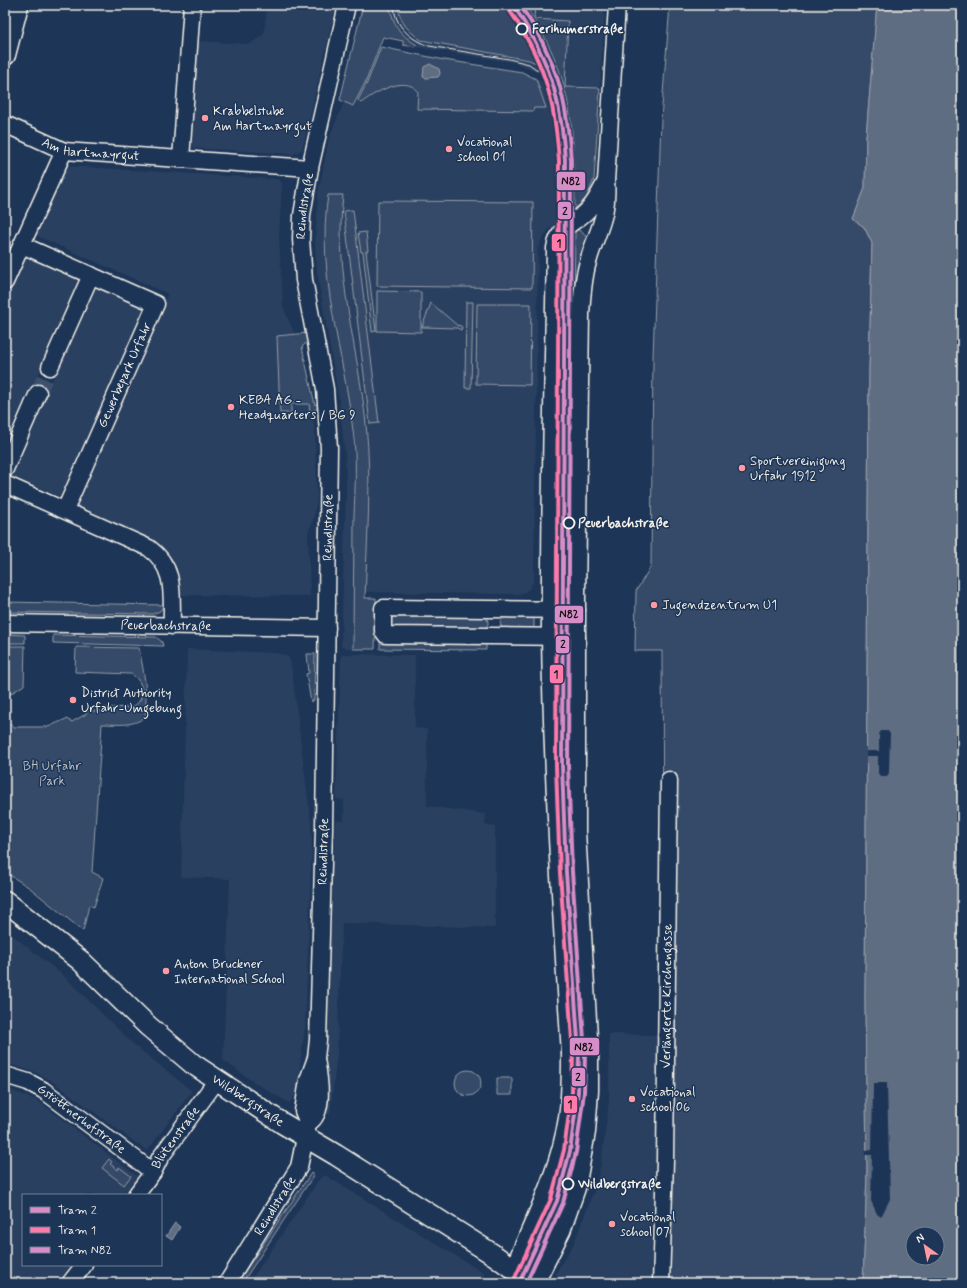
<svg xmlns="http://www.w3.org/2000/svg" width="967" height="1288" viewBox="0 0 967 1288" font-family="Mynerve,sans-serif">
  <style>
    .built { fill: #2a4060; fill-rule: evenodd }
    .green { fill: #354a67; stroke: #949ea8 }
    .water { fill: #5e6d82; stroke: #9aa2ab; fill-rule: evenodd }
    .pier { fill: #1d3557 }
    .lines { fill: none; stroke-linecap: round; stroke-linejoin: round }
    .minor-tunnel { stroke: #3d516d; stroke-width: 16; stroke-dasharray: 16 8; stroke-linecap: butt }
    .minor-casing { stroke: #f4f1e8; stroke-width: 19 }
    .major-casing { stroke: #f4f1e8; stroke-width: 23 }
    .minor { stroke: #1d3557; stroke-width: 16 }
    .major { stroke: #1d3557; stroke-width: 20 }
    .tram { stroke: #f4f1e8; stroke-width: 1 }
    .tram-1-casing { stroke: #1d3557; stroke-width: 7 }
    .tram-2-casing { stroke: #1d3557; stroke-width: 7 }
    .tram-3-casing { stroke: #1d3557; stroke-width: 7 }
    .tram-1 { stroke: #d78dc7; stroke-width: 4 }
    .tram-2 { stroke: #fd7aaa; stroke-width: 4 }
    .tram-3 { stroke: #d78dc7; stroke-width: 4 }
    .stop-dot { fill: #1d3557; stroke: #f4f1e8; stroke-width: 2 }
    .poi-dot { fill: #ff9aa2; stroke: #1d3557; stroke-width: 1.5 }
    .labels { text-anchor: middle; dominant-baseline: central; stroke-width: 3; stroke-linejoin: round; paint-order: stroke }
    .stop-label { font-size: 13px; font-weight: bold; fill: #f4f1e8; stroke: #1d3557; text-anchor: start }
    .poi-label { font-size: 13px; fill: #f4f1e8; stroke: #1d3557; text-anchor: start }
    .street-label { font-size: 13px; fill: #f4f1e8; stroke: #1d3557 }
    .park-label { font-size: 13px; fill: #bbbfc1; stroke: #1d3557 }
    .line-badge { stroke: #1d3557; stroke-width: 1.5 }
    .pale-badge-label { font-size: 11px; text-anchor: middle; font-weight: bold; fill: #111 }
  </style>
  <rect width="100%" height="100%" fill="#1d3557"/>
  <filter id="ink" filterUnits="userSpaceOnUse"><feTurbulence type="fractalNoise" baseFrequency=".025" numOctaves="2"/><feDisplacementMap in="SourceGraphic" scale="8" xChannelSelector="R" yChannelSelector="G"/><feConvolveMatrix kernelMatrix="1 2 1 2 8 2 1 2 1" color-interpolation-filters="sRGB"/></filter>
  <g filter="url(#ink)">
    <path class="built" d="M267,5h69l-34,145 -9,4 -99,-6 -2,-3 6,-104 52,3 14,-10z
      M389,5h8l3,12 21,23 108,20 14,6 -11,-26 -23,-35h15l10,14 1,-14h70l-5,83 -35,-1 5,22 2,19 3,81 -26,20 -8,12 -3,8 -4,331 -4,8 -8,6 -157,-2 4,-133 -3,-36 -24,-156 -2,-38 3,-33 -15,-1 -4,51 2,16 6,45 18,102 5,50 -2,190 -12,-2 5,-156 -1,-38 -6,-53 -22,-128 -2,-28 3,-49 11,-57 15,-36 10,5 26,-60 65,12 77,12 26,13 -9,-11 -23,-10 -101,-16 1,-2 -14,-10 -9,-15zM534,19l34,2 -4,65 -15,-40z
      M67,166l209,13 3,1 3,3 -3,54 4,69 12,29 17,77 3,20 2,66 -3,19 -6,16 2,63 -132,-1 -2,-25 -9,-17 -7,-7 -28,-16 -2,3 -56,-25 94,-214 -133,-59 30,-68z
      M575,229l-3,274h-16l4,-25 2,-230 1,-6z
      M24,255l56,25 -75,170v-151z
      M94,287l53,23 -84,188 -53,-23z
      M558,616h12l3,14 -15,2 -4,-9z
      M563,648l7,2 15,443 -11,72h-3l-7,-5 -1,-289 -5,-211v-7z
      M187,649l89,4 9,2 4,3 2,6 20,159 1,21 -7,184 -9,67 -7,8 -34,-20 -32,-23 7,-181 -49,-2z
      M353,654l62,1v73l12,1v77l59,8 -1,11 10,2v101l-153,-5 -5,131 -7,61 -8,-4 4,-31 9,-259h9v-21l-8,-1 5,-144z
      M5,929l60,48 67,66 60,48 -45,60 -98,-72 -14,-7 -30,-9z
      M609,1034l50,1 -3,129 -5,116 -11,-2v5h-80l-4,-8 2,-6 15,-24 21,-54 7,-26 8,-65z
      M5,1088l33,13 99,75 -14,19h-100v70h48l-14,18h-52z
      M325,1175l157,97 9,11h-242l71,-105z"/>
    <path class="green" d="M363,5h26c6,22 9,28 28,40l-2,2 -12,-2v-4l-20,-4 -17,44 -13,25 -13,-6z
      M397,5h112l23,35 11,26 -14,-6 -108,-20c-15,-11 -20,-17 -24,-35z
      M524,5h11l-1,14 34,2 -3,66 35,1 -6,91 -7,18 -12,12c-1,-79 -1,-136 -51,-204z
      M670,5h207l-11,132 -1,51 -12,31 11,8 8,16 -3,129 -4,627 2,173 -4,111h-198l-3,-632h-27l1,-60 15,-25 2,-208 8,-239z
      M381,47l63,13 78,12 14,7 10,29h-12l-1,3 -116,-2 1,-18c-14,-17 -45,3 -57,12l-3,-3 9,-17z
      M328,195h15c-9,78 15,153 23,229 6,58 1,116 -1,174h11l-1,51h-22c0,-45 1,-89 1,-133 1,-28 3,-57 -1,-85 -9,-78 -37,-157 -25,-236z
      M378,201l155,1 -1,86 -155,-2z
      M353,210l26,213 -9,1 -26,-213z
      M575,229l6,2 7,8 -14,69z
      M366,232l2,19h-2l10,80 -4,1 -9,-80h-2l-3,-19z
      M377,291l44,1v40l-44,-1z
      M466,302h7l-2,86h-6z
      M431,303l27,23 1,-1 3,2 -1,3 -4,-2 -35,-1z
      M477,304h54l-1,81 -54,-1z
      M307,333l2,7 -7,7 13,58 7,-7c-2,7 -5,13 -12,14l-1,-8h-18v9h-11l-3,-77z
      M5,602l159,3 -4,6 -7,3 -148,-2z
      M391,616h93c5,3 5,8 2,12h-93l-2,-1 -1,-9z
      M505,616h29v15l-32,-2 -2,-7z
      M5,634l20,1v8h-20z
      M53,635l103,2 6,5 1,4 -110,-3z
      M380,640l106,2v8l-106,-1z
      M5,646h20l-1,39 -17,11 -2,3z
      M76,647l63,1c5,26 9,42 6,69 -12,10 -28,7 -43,7l-10,148 11,6 -9,29 -5,-2 -6,26 -53,-43 -25,-16v-152l8,7h35l18,-8 6,3 14,-8v-3h17l1,-3 28,-1c15,-7 12,-26 -1,-33l-56,-2z
      M307,654h8l-1,46 -3,2 -5,-28 3,-1z
      M455 1083a13 13 0 1 1 26 0a13 13 0 1 1-26 0Z
      M497,1078h15v17h-15z
      M109,1159l3,3 -2,2 8,6 1,-3 12,9 -7,9 -22,-17z
      M311,1173l3,2 -72,108h-5z"/>
    <path class="water" d="M877,5h85v1278h-99l4,-111 -2,-173 4,-627 3,-129 -8,-16 -11,-8 12,-31 1,-51zM913,1234h24v24h-24z
      M430,64l9,5 1,5 -2,3 -12,1 -3,-1 1,-10z
      M175,1223l5,4 -8,13 -6,-4z"/>
    <path class="pier" d="M881,731h7l2,3 -1,39 -2,3h-7l-2,-3v-17h-12v-5h13v-17z
      M873,1083h14l3,116 -9,18 -4,-3 -6,-13 1,-46h-7v-4l7,-1z"/>
    <g class="lines">
      <path class="minor-tunnel" d="M38,393l12,-26"/>
      <g class="minor-casing">
        <g id="minor">
          <path id="s1" d="M5,124l59,27 246,17"/>
          <path d="M181,159l11,-154"/>
          <path d="M22,245l134,59 -91,206"/>
          <path d="M5,282l59,-131"/>
          <path d="M50,367l41,-92"/>
          <path d="M5,469l33,-76"/>
          <path d="M5,484l144,64c28,21 22,47 23,78"/>
          <path id="s2" d="M5,623l322,5"/>
          <path d="M577,637l-191,-2 -3,-4v-23l194,2"/>
          <path id="s3" d="M5,1075l23,7 15,8 110,82"/>
          <path d="M308,1123c18,-9 11,-47 8,-64"/>
          <path id="s4" d="M136,1195l17,-23 7,-14 57,-78"/>
          <path d="M513,1269c20,-49 46,-98 54,-151 3,-21 3,-43 3,-64 -9,-139 -18,-278 -20,-417 -1,-130 3,-260 5,-389 4,-22 19,-24 32,-37 9,-9 13,-19 19,-30"/>
          <path d="M70,1283l14,-18"/>
          <path id="s5" d="M227,1283l72,-116 9,-44 -5,-12 5,-31 8,-22 2,-18 6,-211 5,-381 -4,-59 -21,-109 -3,-41 1,-24 8,-47 37,-163"/>
          <path d="M536,1283l26,-52 15,-43 10,-56 3,-41v-37l-13,-223v-234l4,-282c1,-18 2,-36 7,-53 9,-32 21,-45 18,-81l11,-176"/>
          <path id="s6" d="M661,1283l4,-122 4,-381"/>
        </g>
      </g>
      <g class="major-casing">
        <g id="major">
          <path d="M5,55l13,-50"/>
          <path id="s7" d="M5,901l76,60 67,65 45,38 89,59 54,32 158,100 39,28"/>
        </g>
      </g>
      <use href="#minor" class="minor"/>
      <use href="#major" class="major"/>
      <path class="tram" d="M394,5c0,21 17,35 35,41l80,13 20,5 17,12 9,11"/>
      <g class="tram-1-casing">
        <path id="tram-1" d="M513,5c36,53 48,92 52,155l-3,606 4,106 13,182 -1,38 -8,59 -13,50 -38,82"/>
      </g>
      <g class="tram-2-casing">
        <path id="tram-2" d="M508,8c36,52 47,91 51,153l-3,605 4,106 13,182 -1,38 -8,58 -13,49 -37,81"/>
      </g>
      <g class="tram-3-casing">
        <path id="tram-3" d="M520,5c36,52 47,93 51,155l-3,606 4,106 13,182 -1,38 -8,60 -13,51 -37,80"/>
      </g>
      <use href="#tram-1" class="tram-1"/>
      <use href="#tram-2" class="tram-2"/>
      <use href="#tram-3" class="tram-3"/>
    </g>
  </g>
  <g class="stop-dot">
    <circle cx="522" cy="29" r="5.5"/>
    <circle cx="569" cy="523" r="5.5"/>
    <circle cx="568" cy="1184" r="5.5"/>
  </g>
  <g class="poi-dot">
    <circle cx="205" cy="118" r="4"/>
    <circle cx="449" cy="149" r="4"/>
    <circle cx="231" cy="407" r="4"/>
    <circle cx="742" cy="468" r="4"/>
    <circle cx="654" cy="605" r="4"/>
    <circle cx="73" cy="700" r="4"/>
    <circle cx="166" cy="971" r="4"/>
    <circle cx="632" cy="1099" r="4"/>
    <circle cx="612" cy="1224" r="4"/>
  </g>
  <g class="labels">
    <g class="stop-label">
      <text x="532" y="29">Ferihumerstraße</text>
      <text x="578" y="523">Peuerbachstraße</text>
      <text x="578" y="1184">Wildbergstraße</text>
    </g>
    <g class="poi-label">
      <text x="213" y="111">Krabbelstube<tspan x="213" dy="15">Am Hartmayrgut</tspan></text>
      <text x="457" y="142">Vocational<tspan x="457" dy="15">school 01</tspan></text>
      <text x="239" y="400">KEBA AG -<tspan x="239" dy="15">Headquarters / BG 9</tspan></text>
      <text x="750" y="461">Sportvereinigung<tspan x="750" dy="15">Urfahr 1912</tspan></text>
      <text x="662" y="605">Jugendzentrum U1</text>
      <text x="81" y="693">District Authority<tspan x="81" dy="15">Urfahr-Umgebung</tspan></text>
      <text x="174" y="964">Anton Bruckner<tspan x="174" dy="15">International School</tspan></text>
      <text x="640" y="1092">Vocational<tspan x="640" dy="15">school 06</tspan></text>
      <text x="620" y="1217">Vocational<tspan x="620" dy="15">school 07</tspan></text>
    </g>
    <g class="street-label">
      <text stroke="none"><textPath href="#s1" startOffset="91">Am Hartmayrgut</textPath></text>
      <text stroke="none"><textPath href="#s5" startOffset="1104">Reindlstraße</textPath></text>
      <text transform="translate(125 375) rotate(-66)">Gewerbepark Urfahr</text>
      <text stroke="none"><textPath href="#s5" startOffset="780">Reindlstraße</textPath></text>
      <text stroke="none"><textPath href="#s2" startOffset="161">Peuerbachstraße</textPath></text>
      <text stroke="none"><textPath href="#s5" startOffset="456">Reindlstraße</textPath></text>
      <text stroke="none"><textPath href="#s6" startOffset="287">Verlängerte Kirchengasse</textPath></text>
      <text stroke="none"><textPath href="#s7" startOffset="315">Wildbergstraße</textPath></text>
      <text stroke="none"><textPath href="#s3" startOffset="89">Gstöttnerhofstraße</textPath></text>
      <text stroke="none"><textPath href="#s4" startOffset="70">Blütenstraße</textPath></text>
      <text stroke="none"><textPath href="#s5" startOffset="91">Reindlstraße</textPath></text>
    </g>
    <g class="park-label">
      <text x="52" y="766">BH Urfahr<tspan x="52" dy="15">Park</tspan></text>
    </g>
  </g>
  <g class="line-badge">
    <rect x="556" y="171" width="30" height="20" rx="4" fill="#d78dc7"/>
    <rect x="557" y="201" width="15" height="19" rx="4" fill="#d78dc7"/>
    <rect x="551" y="233" width="15" height="19" rx="4" fill="#fd7aaa"/>
    <rect x="554" y="605" width="30" height="19" rx="4" fill="#d78dc7"/>
    <rect x="555" y="635" width="15" height="19" rx="4" fill="#d78dc7"/>
    <rect x="549" y="664" width="15" height="20" rx="4" fill="#fd7aaa"/>
    <rect x="569" y="1037" width="31" height="19" rx="4" fill="#d78dc7"/>
    <rect x="571" y="1067" width="15" height="20" rx="4" fill="#d78dc7"/>
    <rect x="563" y="1095" width="15" height="19" rx="4" fill="#fd7aaa"/>
  </g>
  <g class="pale-badge-label">
    <text x="571" y="185">N82</text>
    <text x="565" y="215">2</text>
    <text x="559" y="247">1</text>
    <text x="569" y="618">N82</text>
    <text x="563" y="648">2</text>
    <text x="556" y="678">1</text>
    <text x="584" y="1051">N82</text>
    <text x="578" y="1081">2</text>
    <text x="570" y="1108">1</text>
  </g>
  <rect width="967" height="1288" fill="none" stroke="#1d3557" stroke-width="20"/>
  <rect x="10" y="10" width="947" height="1268" fill="none" stroke="#f4f1e8" stroke-width="1.5" filter="url(#ink)"/>
  <rect x="22" y="1194" width="140" height="72" fill="#1d3557" stroke="#738091"/>
  <rect x="30" y="1207" width="20" height="6" fill="#d78dc7" stroke="#738091"/>
  <text x="58" y="1214" font-size="12" fill="#f4f1e8">Tram 2</text>
  <rect x="30" y="1227" width="20" height="6" fill="#fd7aaa" stroke="#738091"/>
  <text x="58" y="1234" font-size="12" fill="#f4f1e8">Tram 1</text>
  <rect x="30" y="1247" width="20" height="6" fill="#d78dc7" stroke="#738091"/>
  <text x="58" y="1254" font-size="12" fill="#f4f1e8">Tram N82</text>
  <g transform="translate(925 1246) rotate(327)"><circle r="19" fill="#1d3557" stroke="#738091"/>
  <path d="M0-3L7 15L0 10L-7 15Z" fill="#ff9aa2"/>
  <text y="-6" font-size="11" font-weight="bold" text-anchor="middle" fill="#f4f1e8">N</text>
  </g>
</svg>
